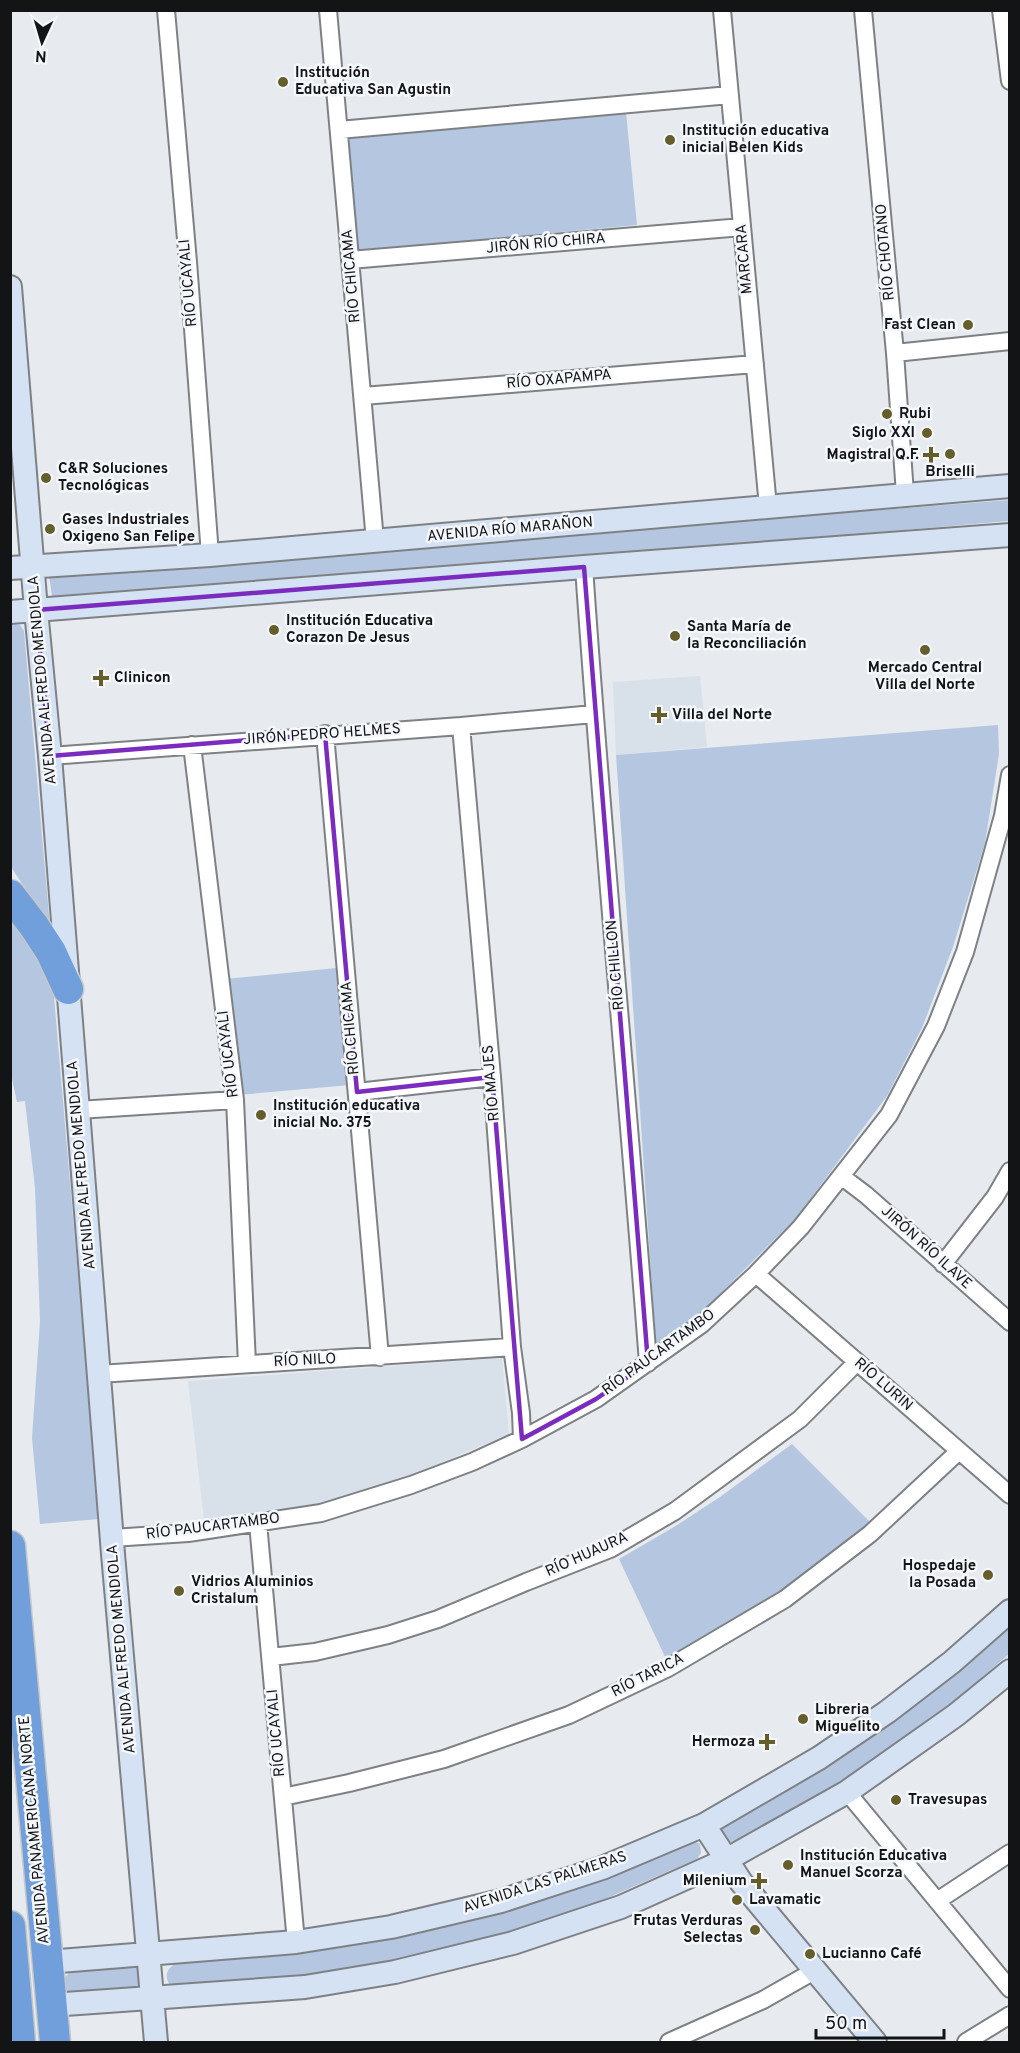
<svg xmlns="http://www.w3.org/2000/svg" width="1020" height="2053" viewBox="0 0 1020 2053" font-family="Overpass,sans-serif">
  <style>
    .built { fill: #d8e0ea }
    .green { fill: #b5c7e0 }
    .lines { fill: none; stroke-linecap: round; stroke-linejoin: round }
    .street-casing { stroke: #7e8184; stroke-width: 20 }
    .secondary-casing { stroke: #7e8184; stroke-width: 26 }
    .highway-casing { stroke: #c6c7c7; stroke-width: 33 }
    .street { stroke: #fff; stroke-width: 16 }
    .secondary { stroke: #d4e2f4; stroke-width: 22 }
    .highway { stroke: #719fdb; stroke-width: 30 }
    .marked { fill: none; stroke: #7b2cbf; stroke-width: 4.5; stroke-linejoin: round }
    .poi-dot { fill: #655e2b; stroke: #f4f7fb; stroke-width: 2 }
    .labels { text-anchor: middle; dominant-baseline: central; stroke-width: 5; stroke-linejoin: round; paint-order: stroke }
    .poi-label { font-size: 15px; font-weight: bold; fill: #131415; stroke: #f4f7fb; text-anchor: start }
    .street-label { font-size: 15px; fill: #131415; stroke: #f4f7fb }
  </style>
  <rect width="100%" height="100%" fill="#e7eaee"/>
  <path class="built" d="M700,676l7,71 -91,8 -3,-73z
    M502,1358l7,76 -93,39 -99,32 -113,14 -16,-138z"/>
  <path class="green" d="M626,112l11,113 -281,26 -10,-114z
    M1009,500v21l-956,82 -4,-28z
    M10,624l10,1 4,6 26,295 -39,-59z
    M998,725l1,29 -14,89 -32,104 -31,81 -35,68 -91,122 -98,98 -42,30 -40,-591z
    M10,925l11,3 32,57 46,534 -59,5 -8,-86 8,-117 -5,-133 -10,-87 -8,1 -6,-28z
    M336,968l14,117 -112,10 -13,-116z
    M792,1444l80,80 -48,39 -77,53 -80,45 -48,-102 55,-32 46,-30z
    M1009,1623v31c-45,39 -90,78 -139,111 -42,29 -88,52 -132,75l-8,2 -9,-3 -3,-8 3,-7z
    M692,1840l8,4 1,9 -4,6 -159,69 -212,49 -153,12c-10,-11 -8,-20 5,-27l112,-10z
    M139,1966l1,26 -71,2 -5,-5 -1,-10 7,-7z"/>
  <g class="lines">
    <g class="street-casing">
      <path id="street" d="M166,10l22,252 22,293
        M328,10l47,531
        M722,10l46,497
        M863,10l32,343 10,141
        M1001,10l9,71
        M339,130l391,-35
        M350,260l392,-33
        M895,353l115,-12
        M363,396l392,-32
        M584,567c18,265 44,531 64,796
        M461,726l31,351 20,270 9,66 1,26
        M325,734l55,623
        M192,745l43,355 12,264
        M50,756l411,-30 133,-12
        M357,1092l135,-15
        M78,1110l157,-10
        M841,1176l25,19 144,127
        M943,1264l52,-67 15,-26
        M756,1274l254,221
        M99,1374l413,-27
        M258,1523l38,419
        M112,1538l76,-5 133,-20 90,-28 61,-23 50,-23 74,-40 106,-75 54,-50 45,-47 88,-112 47,-89 29,-74 38,-136 7,-41
        M271,1657l44,-5 73,-17 50,-16 88,-37 84,-33 65,-38 125,-92 57,-57
        M847,1792l163,197
        M283,1797l66,-14 95,-24 125,-44 99,-47 117,-69 85,-65 89,-83
        M937,1901l73,-48
        M669,2042l94,-42 51,-29
        M966,2042l44,-27"/>
    </g>
    <g class="secondary-casing">
      <path id="secondary" d="M10,287l26,323 14,146 63,798 43,488
        M10,568l200,-13 800,-69
        M10,612l574,-45 426,-32
        M704,1825l37,57 134,160
        M47,1962l249,-20 95,-15 110,-26 101,-33 102,-43 115,-67 68,-46 65,-50 58,-51
        M51,2005l254,-18 90,-15 118,-29 108,-36 105,-47 121,-68 109,-77 54,-44"/>
    </g>
    <g class="highway-casing">
      <path id="highway" d="M10,895l24,31 17,26 17,37
        M10,1546l45,496
        M10,1926l10,116"/>
    </g>
    <use href="#street" class="street"/>
    <use href="#secondary" class="secondary"/>
    <use href="#highway" class="highway"/>
  </g>
  <path class="marked" d="M584,567l64,796 -52,36 -74,40 -30,-362 -135,15 -32,-358 -275,22 -14,-146z"/>
  <g class="poi-dot">
    <circle cx="283" cy="82" r="6"/>
    <circle cx="670" cy="140" r="6"/>
    <circle cx="968" cy="325" r="6"/>
    <circle cx="887" cy="414" r="6"/>
    <circle cx="927" cy="433" r="6"/>
    <circle cx="950" cy="454" r="6"/>
    <path d="M928 446h6v6h6v6h-6v6h-6v-6h-6v-6h6z"/>
    <circle cx="46" cy="478" r="6"/>
    <circle cx="50" cy="529" r="6"/>
    <circle cx="274" cy="630" r="6"/>
    <circle cx="675" cy="636" r="6"/>
    <circle cx="925" cy="650" r="6"/>
    <path d="M98 669h6v6h6v6h-6v6h-6v-6h-6v-6h6z"/>
    <path d="M656 706h6v6h6v6h-6v6h-6v-6h-6v-6h6z"/>
    <circle cx="261" cy="1115" r="6"/>
    <circle cx="988" cy="1575" r="6"/>
    <circle cx="179" cy="1591" r="6"/>
    <circle cx="803" cy="1719" r="6"/>
    <path d="M764 1733h6v6h6v6h-6v6h-6v-6h-6v-6h6z"/>
    <circle cx="896" cy="1800" r="6"/>
    <circle cx="788" cy="1865" r="6"/>
    <path d="M756 1872h6v6h6v6h-6v6h-6v-6h-6v-6h6z"/>
    <circle cx="737" cy="1900" r="6"/>
    <circle cx="755" cy="1930" r="6"/>
    <circle cx="810" cy="1954" r="6"/>
  </g>
  <g class="labels">
    <g class="poi-label">
      <text x="295" y="73">Institución<tspan x="295" dy="17">Educativa San Agustin</tspan></text>
      <text x="682" y="131">Institución educativa<tspan x="682" dy="17">inicial Belen Kids</tspan></text>
      <text x="956" y="325" text-anchor="end">Fast Clean</text>
      <text x="899" y="414">Rubi</text>
      <text x="915" y="433" text-anchor="end">Siglo XXI</text>
      <text x="919" y="455" text-anchor="end">Magistral Q.F.</text>
      <text x="58" y="469">C&amp;R Soluciones<tspan x="58" dy="17">Tecnológicas</tspan></text>
      <text x="950" y="472" text-anchor="middle">Briselli</text>
      <text x="62" y="520">Gases Industriales<tspan x="62" dy="17">Oxigeno San Felipe</tspan></text>
      <text x="286" y="621">Institución Educativa<tspan x="286" dy="17">Corazon De Jesus</tspan></text>
      <text x="687" y="627">Santa María de<tspan x="687" dy="17">la Reconciliación</tspan></text>
      <text x="925" y="668" text-anchor="middle">Mercado Central<tspan x="925" dy="17">Villa del Norte</tspan></text>
      <text x="114" y="678">Clinicon</text>
      <text x="672" y="715">Villa del Norte</text>
      <text x="273" y="1106">Institución educativa<tspan x="273" dy="17">inicial No. 375</tspan></text>
      <text x="976" y="1566" text-anchor="end">Hospedaje<tspan x="976" dy="17">la Posada</tspan></text>
      <text x="191" y="1582">Vidrios Aluminios<tspan x="191" dy="17">Cristalum</tspan></text>
      <text x="815" y="1710">Libreria<tspan x="815" dy="17">Miguelito</tspan></text>
      <text x="755" y="1742" text-anchor="end">Hermoza</text>
      <text x="908" y="1800">Travesupas</text>
      <text x="800" y="1856">Institución Educativa<tspan x="800" dy="17">Manuel Scorza</tspan></text>
      <text x="747" y="1881" text-anchor="end">Milenium</text>
      <text x="749" y="1900">Lavamatic</text>
      <text x="743" y="1921" text-anchor="end">Frutas Verduras<tspan x="743" dy="17">Selectas</tspan></text>
      <text x="822" y="1954">Lucianno Café</text>
    </g>
    <g class="street-label">
      <text transform="translate(546 244) rotate(-5)">JIRÓN RÍO CHIRA</text>
      <text transform="translate(886 252) rotate(-95)">RÍO CHOTANO</text>
      <text transform="translate(745 259) rotate(-95)">MARCARA</text>
      <text transform="translate(352 276) rotate(-95)">RÍO CHICAMA</text>
      <text transform="translate(189 283) rotate(-95)">RÍO UCAYALI</text>
      <text transform="translate(559 380) rotate(-5)">RÍO OXAPAMPA</text>
      <text transform="translate(510 530) rotate(-5)">AVENIDA RÍO MARAÑON</text>
      <text transform="translate(43 680) rotate(-95)">AVENIDA ALFREDO MENDIOLA</text>
      <text transform="translate(322 735) rotate(-4)">JIRÓN PEDRO HELMES</text>
      <text transform="translate(616 965) rotate(-95)">RÍO CHILLON</text>
      <text transform="translate(351 1028) rotate(-95)">RÍO CHICAMA</text>
      <text transform="translate(229 1054) rotate(-97)">RÍO UCAYALI</text>
      <text transform="translate(492 1083) rotate(-95)">RÍO MAJES</text>
      <text transform="translate(82 1165) rotate(-95)">AVENIDA ALFREDO MENDIOLA</text>
      <text transform="translate(926 1248) rotate(42)">JIRÓN RÍO ILAVE</text>
      <text transform="translate(659 1353) rotate(-36)">RÍO PAUCARTAMBO</text>
      <text transform="translate(305 1361) rotate(-3)">RÍO NILO</text>
      <text transform="translate(883 1385) rotate(41)">RÍO LURIN</text>
      <text transform="translate(213 1527) rotate(-7)">RÍO PAUCARTAMBO</text>
      <text transform="translate(587 1555) rotate(-24)">RÍO HUAURA</text>
      <text transform="translate(122 1649) rotate(-95)">AVENIDA ALFREDO MENDIOLA</text>
      <text transform="translate(648 1676) rotate(-27)">RÍO TARICA</text>
      <text transform="translate(277 1733) rotate(-95)">RÍO UCAYALI</text>
      <text transform="translate(35 1830) rotate(-95)">AVENIDA PANAMERICANA NORTE</text>
      <text transform="translate(545 1883) rotate(-18)">AVENIDA LAS PALMERAS</text>
    </g>
  </g>
  <rect width="1020" height="2053" fill="none" stroke="#131415" stroke-width="24"/>
  <g transform="translate(42 42) rotate(184)" stroke="#f4f7fb" stroke-width="4.5" paint-order="stroke">
  <path d="M0-4.5L10 22L0 15L-10 22Z" fill="#131415"/>
  <text y="-9" font-size="16" font-weight="bold" text-anchor="middle" fill="#131415">N</text>
  </g>
  <path d="M816 2029v9h128v-9" fill="none" stroke="#131415" stroke-width="3"/>
  <text x="825" y="2029" font-size="18" fill="#131415" stroke="#f4f7fb" stroke-width="4.5" paint-order="stroke">50 m</text>
</svg>
